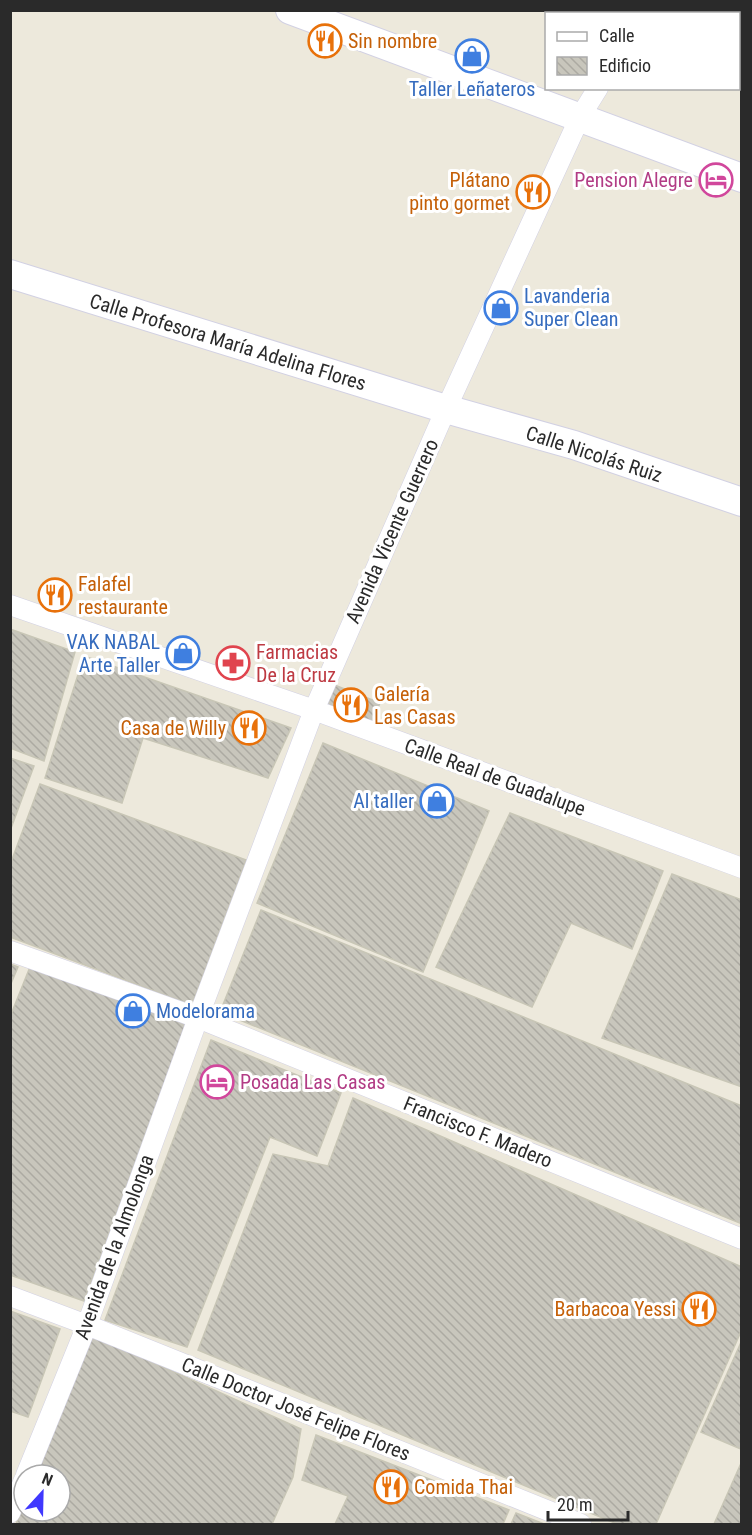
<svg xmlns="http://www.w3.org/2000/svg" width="752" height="1535" viewBox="0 0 752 1535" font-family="'Roboto Condensed',sans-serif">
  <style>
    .building { fill: url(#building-back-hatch); stroke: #c8c6b6; stroke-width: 1.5 }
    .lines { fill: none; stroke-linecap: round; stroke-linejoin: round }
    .street-casing { stroke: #d2d1e3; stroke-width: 21 }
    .secondary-casing { stroke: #d2d1e3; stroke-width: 30 }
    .street { stroke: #fff; stroke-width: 20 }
    .secondary { stroke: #fff; stroke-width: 28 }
    .labels { text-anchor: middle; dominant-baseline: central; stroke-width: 6; stroke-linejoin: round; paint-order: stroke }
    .food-label { font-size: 20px; fill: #c56008; stroke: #fff; text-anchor: start }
    .shop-label { font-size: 20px; fill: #366cbe; stroke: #fff; text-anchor: start }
    .hotel-label { font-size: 20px; fill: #b23c85; stroke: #fff; text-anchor: end }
    .street-label { font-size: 20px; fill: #2a2a2a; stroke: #fff }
    .health-label { font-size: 20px; fill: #be3a42; stroke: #fff; text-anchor: start }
  </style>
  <defs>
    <pattern id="building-back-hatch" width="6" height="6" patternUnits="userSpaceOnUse" patternTransform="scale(1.5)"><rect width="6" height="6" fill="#c8c6bc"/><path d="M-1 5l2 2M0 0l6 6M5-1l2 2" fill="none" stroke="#acaaa2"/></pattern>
  </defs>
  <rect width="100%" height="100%" fill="#ede9dc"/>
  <path class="building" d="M10,629l65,23 -31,109 -34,-13z
    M84,656l207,72 -23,50 -125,-40 -21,65 -77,-25z
    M332,684l48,19 -10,24 -48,-19z
    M323,743l166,68 -66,161 -166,-69z
    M10,758l24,8 -24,65z
    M40,784l206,76 -54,145 -182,-68v-72z
    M510,813l153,58 -31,78 -61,-26 -39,84 -96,-40z
    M672,874l70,26v187l-140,-49z
    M261,910l481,196v118l-522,-212z
    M10,964l8,3 -8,19z
    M30,967l156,57 -102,277 -74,-26v-258z
    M211,1040l130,53 -24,63 -47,-19 -83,210 -82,-27z
    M353,1098l389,169v62l-86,195h-39l-419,-174 75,-196 55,12z
    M10,1311l50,18 -32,88 -18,-6z
    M92,1335l209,94 -8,48 -21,47h-256l8,-19v6h36v-36h-24z
    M742,1340v108l-1,1 -40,-17z
    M316,1435l193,75 -6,14h-168l13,-28 -46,-16z
    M742,1461v63h-28z
    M516,1513l28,11h-33z"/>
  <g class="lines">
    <g class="street-casing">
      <path id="street" d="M646,14l2,-4
        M10,605l304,105 428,158
        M10,951l188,67 544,221
        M10,1296l77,29 494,199
        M26,1475l61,-150 111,-307 116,-308 132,-301 134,-292 18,-29
        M10,1513l14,-33"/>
    </g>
    <g class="secondary-casing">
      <path id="secondary" d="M290,10l452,168
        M10,274l436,135 128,36 168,57"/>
    </g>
    <use href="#street" class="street"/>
    <use href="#secondary" class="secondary"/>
  </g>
  <defs>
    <g id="restaurant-ring" transform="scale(1.725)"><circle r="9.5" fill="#fff" stroke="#e8710a" stroke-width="1.5"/><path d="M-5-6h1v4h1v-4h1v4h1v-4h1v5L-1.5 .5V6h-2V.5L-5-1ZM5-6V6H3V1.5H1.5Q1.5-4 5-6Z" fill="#e8710a"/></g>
    <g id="shop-ring" transform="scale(1.725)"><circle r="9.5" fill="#fff" stroke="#3f7fe0" stroke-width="1.5"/><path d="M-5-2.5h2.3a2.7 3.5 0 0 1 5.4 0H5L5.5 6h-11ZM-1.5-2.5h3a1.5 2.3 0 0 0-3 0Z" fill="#3f7fe0"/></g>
    <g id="hotel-ring" transform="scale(1.725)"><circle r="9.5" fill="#fff" stroke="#d1479c" stroke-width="1.5"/><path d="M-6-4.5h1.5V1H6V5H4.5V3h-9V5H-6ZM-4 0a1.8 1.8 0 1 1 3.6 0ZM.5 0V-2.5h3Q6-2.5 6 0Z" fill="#d1479c"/></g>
    <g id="pharmacy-ring" transform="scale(1.725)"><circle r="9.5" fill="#fff" stroke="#e0444e" stroke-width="1.5"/><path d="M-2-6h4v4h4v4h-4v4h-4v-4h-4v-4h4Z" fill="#e0444e"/></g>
  </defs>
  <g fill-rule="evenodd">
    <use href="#restaurant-ring" x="325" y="41"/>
    <use href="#shop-ring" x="472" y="56"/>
    <use href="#hotel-ring" x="716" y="180"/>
    <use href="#restaurant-ring" x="533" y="192"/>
    <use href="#shop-ring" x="501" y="308"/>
    <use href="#restaurant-ring" x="55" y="595"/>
    <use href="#shop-ring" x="183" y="653"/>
    <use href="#pharmacy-ring" x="233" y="663"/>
    <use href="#restaurant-ring" x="351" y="705"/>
    <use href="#restaurant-ring" x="249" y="728"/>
    <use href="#shop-ring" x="437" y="801"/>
    <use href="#shop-ring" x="133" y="1011"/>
    <use href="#hotel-ring" x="217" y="1082"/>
    <use href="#restaurant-ring" x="699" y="1309"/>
    <use href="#restaurant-ring" x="391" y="1487"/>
  </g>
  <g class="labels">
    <g class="food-label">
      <text x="348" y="41">Sin nombre</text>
      <text x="510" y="180" text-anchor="end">Plátano<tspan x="510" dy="23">pinto gormet</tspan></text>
      <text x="78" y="584">Falafel<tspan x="78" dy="23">restaurante</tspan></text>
      <text x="374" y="694">Galería<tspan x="374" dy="23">Las Casas</tspan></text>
      <text x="226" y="728" text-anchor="end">Casa de Willy</text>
      <text x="676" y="1309" text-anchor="end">Barbacoa Yessi</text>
      <text x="414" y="1487">Comida Thai</text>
    </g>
    <g class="shop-label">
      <text x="472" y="89" text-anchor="middle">Taller Leñateros</text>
      <text x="524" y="296">Lavanderia<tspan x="524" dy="23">Super Clean</tspan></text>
      <text x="160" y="642" text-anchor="end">VAK NABAL<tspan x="160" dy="23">Arte Taller</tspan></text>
      <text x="414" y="801" text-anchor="end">Al taller</text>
      <text x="156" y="1011">Modelorama</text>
    </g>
    <g class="hotel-label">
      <text x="693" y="180">Pension Alegre</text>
      <text x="240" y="1082" text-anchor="start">Posada Las Casas</text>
    </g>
    <g class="street-label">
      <text transform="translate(228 342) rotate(17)">Calle Profesora María Adelina Flores</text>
      <text transform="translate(594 454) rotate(18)">Calle Nicolás Ruiz</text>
      <text transform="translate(392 531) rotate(-66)">Avenida Vicente Guerrero</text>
      <text transform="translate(495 777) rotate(20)">Calle Real de Guadalupe</text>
      <text transform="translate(478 1132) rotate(22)">Francisco F. Madero</text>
      <text transform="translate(114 1247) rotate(-70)">Avenida de la Almolonga</text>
      <text transform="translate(296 1409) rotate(22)">Calle Doctor José Felipe Flores</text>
    </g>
    <g class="health-label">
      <text x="256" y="652">Farmacias<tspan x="256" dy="23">De la Cruz</tspan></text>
    </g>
  </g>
  <rect width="752" height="1535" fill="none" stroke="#2a2a2a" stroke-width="24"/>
  <rect x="545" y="12" width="195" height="78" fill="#ffffff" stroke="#aaaaaa" stroke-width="1.5"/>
  <rect x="557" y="32" width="30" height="9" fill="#ffffff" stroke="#aaaaaa" stroke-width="1.5"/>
  <text x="599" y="42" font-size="18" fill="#2a2a2a">Calle</text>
  <rect x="557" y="57" width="30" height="18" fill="url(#building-back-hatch)" stroke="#aaaaaa" stroke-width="1.5"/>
  <text x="599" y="72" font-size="18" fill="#2a2a2a">Edificio</text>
  <g transform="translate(42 1493) rotate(22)"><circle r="28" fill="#ffffff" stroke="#aaaaaa" stroke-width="1.5"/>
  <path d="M0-4.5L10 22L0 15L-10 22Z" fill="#4038fe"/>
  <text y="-9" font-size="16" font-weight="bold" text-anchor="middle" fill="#2a2a2a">N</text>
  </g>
  <path d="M548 1511v9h80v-9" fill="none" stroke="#2a2a2a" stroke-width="3"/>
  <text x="557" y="1511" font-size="18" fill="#2a2a2a" stroke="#ffffff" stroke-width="4.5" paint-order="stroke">20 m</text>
</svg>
